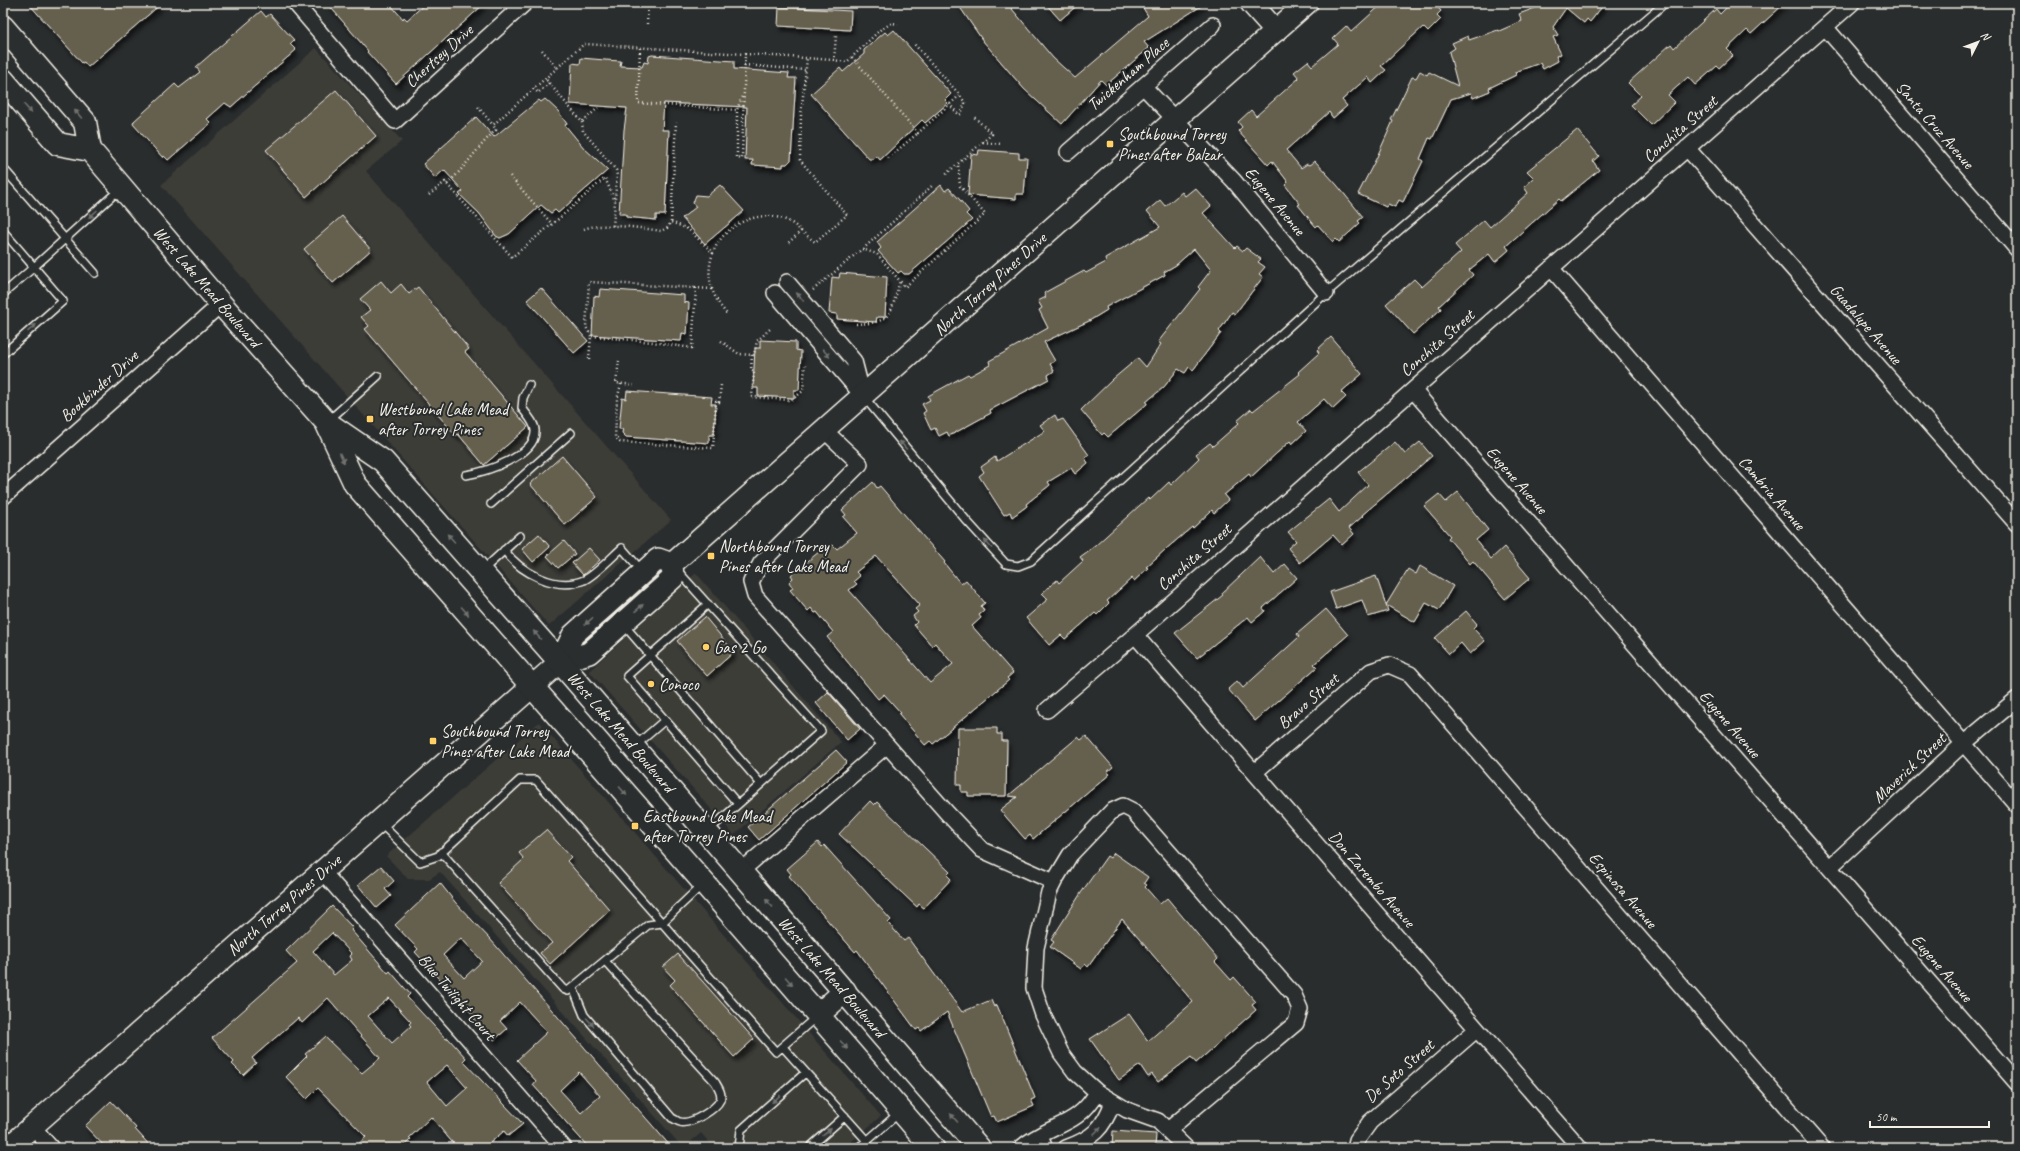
<svg xmlns="http://www.w3.org/2000/svg" width="2020" height="1151" viewBox="0 0 2020 1151" font-family="Caveat,sans-serif">
  <style>
    .built { fill: #3c3c38 }
    .building { fill: #655e4e; stroke: #f4f1e8; fill-rule: evenodd; filter: url(#shadow) }
    .lines { fill: none; stroke-linecap: round; stroke-linejoin: round }
    .lane-casing { stroke: #f4f1e8; stroke-width: 10 }
    .street-casing { stroke: #f4f1e8; stroke-width: 18 }
    .secondary-casing { stroke: #f4f1e8; stroke-width: 24 }
    .primary-casing { stroke: #f4f1e8; stroke-width: 25 }
    .path { stroke: #f4f1e8; stroke-width: 2.5; stroke-dasharray: 1 3; stroke-linecap: butt }
    .lane { stroke: #2a2d2e; stroke-width: 7 }
    .street { stroke: #2a2d2e; stroke-width: 15 }
    .secondary { stroke: #2a2d2e; stroke-width: 21 }
    .primary { stroke: #2a2d2e; stroke-width: 22 }
    .oneway { fill: #71726f }
    .poi-dot { fill: #ffd166; stroke: #2a2d2e; stroke-width: 1.5 }
    .labels { text-anchor: middle; dominant-baseline: central; stroke-width: 4; stroke-linejoin: round; paint-order: stroke }
    .street-label { font-size: 17px; fill: #f4f1e8; stroke: #2a2d2e }
    .poi-label { font-size: 17px; fill: #f4f1e8; stroke: #2a2d2e; text-anchor: start }
  </style>
  <defs>
    <filter id="shadow"><feDropShadow dx="2.5" dy="4.5" stdDeviation="2" flood-color="#0009"/></filter>
  </defs>
  <rect width="100%" height="100%" fill="#2a2d2e"/>
  <filter id="ink" filterUnits="userSpaceOnUse"><feTurbulence type="fractalNoise" baseFrequency=".025" numOctaves="2"/><feDisplacementMap in="SourceGraphic" scale="8" xChannelSelector="R" yChannelSelector="G"/><feConvolveMatrix kernelMatrix="1 2 1 2 8 2 1 2 1" color-interpolation-filters="sRGB"/></filter>
  <g filter="url(#ink)">
    <path class="built" d="M316,48l86,93 -36,30 305,349 -122,106 -388,-441z
      M696,573l145,169 -107,93 -145,-164z
      M539,722l342,394 -37,32h-130l-13,-15 -18,15 -243,-276 -11,7h-21l-22,-23z"/>
    <path class="building" d="M28,3h134l-74,64 -4,-5 -2,1z
      M327,3h62l14,16 1,-2 3,3 19,-17h59l-89,81 -29,-32 1,-1z
      M957,3h50l46,55 22,20 73,-62 -8,-13h66l-62,39 5,6 -43,37 -5,-5 -39,44 -38,-35 -41,-48z
      M1045,3h35l-20,17z
      M1383,3h51l7,8 -4,4 4,4 -13,13 -5,-5 -23,21 -19,18 5,4 -14,13 -4,-6 -26,23 5,6 -14,12 -4,-6 -43,38 15,18 6,-4 2,1 6,-4 22,24 26,32 -5,4 2,2 -21,19 -3,-3 -3,3 -15,-17 -2,2 -18,-22 2,-1 -15,-19 3,-3 -16,-21 -4,4 -30,-34 4,-4 -4,-5 13,-12 5,6 43,-38 -5,-6 14,-11 4,5 26,-22 -5,-6 13,-12 5,6z
      M1548,3h57l-15,19 -3,-3 -3,4 -18,-15 -13,19 5,8 -5,2 8,17 -5,2 2,5 -15,8 -3,-6 -25,9 1,3 -27,13 1,3 -17,7 -2,-5 -20,6 -19,40 -3,-1 -9,21 3,2 -20,41 -4,-2 -4,7 -7,-3 -2,3 -28,-13 18,-35 17,-38 -2,-1 21,-43 4,1 4,-7 7,4 2,-3 29,14 -9,-34 6,-4 -3,-5 16,-7 1,4 29,-10 1,1 23,-10 -3,-7z
      M1731,3h54l-34,31 -4,-4 -20,19 6,6 -14,13 -2,-2 -22,19 -7,-8 -20,18 7,7 -24,23 -20,-20 10,-9 -13,-13 43,-39 3,4 42,-39 4,5z
      M779,7l72,4 -1,19 -72,-4z
      M261,11l5,6 4,-3 24,26 -4,4 6,6 -65,57 -6,-4 -18,16 4,4 -43,37 -4,-4 -1,2 -30,-34 1,-3 41,-37 4,4 21,-16 -4,-5z
      M894,30l57,64 -6,6 3,3 -23,20 -3,-3 -42,40 -3,-4 -3,3h-5l-58,-65 29,-26 3,4 21,-18v-4l21,-18 3,3z
      M652,55l82,6v8l55,4 -1,5h8l-5,82 -4,4h-4v3l-31,-2 1,-5h-8l2,-53 -83,-4 -2,27h7l-4,85h-9v5l-30,-3v-3h-7l5,-84 3,-22 -57,-4 2,-41 8,1 1,-6 24,2 16,1 -1,5 22,1 2,-5 4,1 1,-7z
      M336,90l40,46 -70,61 -40,-47z
      M545,99l13,12 9,13 -2,1 19,23 24,22 -50,43 -3,-3 -4,3 -10,-8 -32,29 -9,4 -4,-2 -17,-23 -20,-19 4,-3 -19,-21 -9,8 -12,-14 53,-47 18,20 45,-37 2,2z
      M1577,130l22,26 -6,5 6,9 -38,31 -2,-2 -53,47 3,4 -14,12 -6,-8 -20,16 4,5 -34,31 2,3 -28,25 -27,-30 28,-25 8,8 39,-35 -6,-7 29,-25 6,7 38,-34 -4,-6 10,-9 -7,-7z
      M979,150l40,3v5h8l-3,36h-8v5l-48,-4 3,-41 7,1z
      M720,185l24,26 -39,33 -23,-26 14,-11 -3,-4 3,-8 11,1z
      M941,185l4,6 4,-3 11,12 9,11 -3,3 6,6 -63,54h-5l-3,-3 -3,2 -20,-22 3,-3 -4,-6z
      M1195,188l16,18 -8,7 32,35 2,-2 6,5 3,-3 15,11 -3,3 7,5 -6,7 4,3 -28,37 -3,-2 -13,19 2,2 -28,37 -4,-3 -4,6 -7,-4 -14,18 -18,15 1,2 -39,33 -4,-4 -2,2 -21,-25 32,-31 25,-21 8,9 15,-23 -3,-2 42,-53 -2,-2 13,-17 -17,-21 -18,16 -12,7 1,3 -59,32 1,3 -18,11 -45,21 11,19 -5,3 4,7 -6,4 1,4 -59,31 1,3 -42,23 -2,-4 -8,4 -4,-8 -4,2 -8,-17 3,-2 -4,-7 8,-4 -2,-4 40,-22 2,2 20,-11 -1,-4 59,-33 -9,-18 3,-2 -4,-7 8,-4 -2,-4 40,-22 2,2 20,-11 -1,-4 55,-31 -13,-16 13,-11 5,6 17,-14 3,4z
      M342,216l29,34 -38,33 -29,-34z
      M840,273l47,4 -2,40h-8l-1,5 -39,-3v-5l-8,-1 3,-36 7,1z
      M381,281l10,12 10,-9 8,10 9,-7 51,62 -4,3 63,75 -44,38 -26,-31 -2,2 -91,-107 4,-3 -8,-9 9,-7 -10,-11z
      M541,288l47,53 -14,12 -47,-53z
      M600,289l84,6v7l5,1 -2,31 -5,-1 -1,8 -89,-6 2,-39 5,1z
      M1331,337l31,37 -21,18 5,5 -13,12 -9,-10 -26,23 8,9 -14,13 -2,-3 -39,36 -2,-3 -25,21 4,5 -14,13 -2,-3 -19,18 -1,-1 -26,22 -20,18 2,1 -14,13 -2,-3 -25,23 2,2 -12,12 -2,-2 -30,26 -4,-4 -12,10 -23,-27 22,-19 -6,-6 15,-13 2,3 24,-22 -3,-4 15,-11 44,-40 9,-8 2,2 19,-18 2,3 28,-27 -3,-4 14,-11 3,3 26,-23 -2,-2 14,-12 2,2 47,-37 -2,-2 21,-19 -2,-3z
      M760,340l36,2v8l5,1 -2,39h-5v8l-36,-2v-8h-5l2,-40h5z
      M627,391l85,6 -1,7h5l-2,31h-5v8l-83,-6 -4,-4 1,-4h-4l3,-31 4,1z
      M1055,415l3,6 5,-2 26,36 -4,3 3,5 -13,11 -4,-6 -23,14 2,3 -24,19 1,2 -15,11 -2,-5 -6,3 -25,-39 5,-4 -3,-5 14,-10 2,4 48,-30 -5,-6z
      M1395,442l10,12 15,-12 12,14 -70,59 1,1 -14,12 5,6 -12,11 -9,-10 -33,28 -12,-15 8,-7 -8,-9 41,-33 10,13 29,-27 -10,-13z
      M562,456l35,41 -32,28 -35,-41z
      M873,482l4,6 3,-2 65,76 -1,1 17,21 5,-4 19,23 -4,3 3,5 -5,4 2,3 -9,8 41,47 -6,5 2,2 -76,64 -3,-3 -5,4 -26,-31 2,-1 -17,-19 -6,5 -51,-62 6,-5 -16,-20 -2,1 -4,-5 -3,3 -18,-21 3,-2 -4,-6 4,-4 -2,-3 35,-29 2,2 5,-3 4,4 20,-16 -14,-16 3,-2 -4,-5zM876,556l44,49 -5,4 3,3 -5,4 4,6 -3,3 18,21 3,-3 18,21 -23,19 -81,-93 8,-6 -3,-3 6,-5 -4,-4z
      M1458,492l30,38 -12,10 15,19 13,-12 26,31 -25,21 -32,-38 -3,3 -22,-26 2,-2 -26,-30 15,-12 7,8z
      M539,534l11,13 -17,15 -11,-13z
      M564,541l11,13 -17,14 -11,-12z
      M589,548l11,12 -17,15 -11,-12z
      M1260,557l14,17 11,-10 12,14 -34,30 2,3 -13,11 -4,-5 -51,41 -22,-25 48,-38 -1,-2z
      M1420,566l33,20 -14,24 -13,-7 -11,19 -29,-17 22,-36 8,5z
      M1376,576l12,35 -20,6 -6,-17 -26,9 -6,-17z
      M1326,609l22,26 -34,29 3,3 -62,54 -27,-32 9,-8 6,7 56,-51 -2,-3z
      M1466,611l11,13 -4,4 12,13 -15,13 -9,-11 -12,11 -14,-16z
      M705,617l29,35 -27,24 -30,-35z
      M828,692l32,37 -13,11 -31,-37z
      M958,728h39v6h5v7h5l-1,55h-38v-4h-7v-7h-4z
      M1086,736l27,31 -6,5 3,2 -77,65 -3,-4 -5,4 -25,-29 17,-13 -9,-1 70,-59 3,3z
      M836,750l11,12 -88,78 -11,-13z
      M870,801l4,4 3,-3 73,70 -3,3 4,4 -27,29 -5,-4 -2,3 -78,-73z
      M546,830l25,27 -4,4 43,49 -60,54 -10,-11 12,-10 -54,-60 26,-24 -5,-6z
      M818,842l4,5 2,-2 67,75 -3,3 16,18 4,-3 54,74 29,-12 3,7 3,-2 38,93 -4,2 3,6 -37,16 -3,-6 -3,1 -44,-105 -26,19 -2,-3 -3,2 -59,-80 -2,2 -66,-76 2,-2 -4,-5z
      M1114,853l34,24 -4,6 3,2 -2,2 15,17 7,-6 51,61 -3,3 16,18 3,-3 22,25 -4,3 4,5 -60,53 -5,-6 -33,25 -6,-8 -4,3 -8,-12 -21,15 -29,-41 39,-25 19,27 45,-39 -71,-83 -34,48 -3,-3 -4,5 -31,-22 4,-5 -3,-2 30,-47 26,-37 3,2z
      M381,866l13,15 -9,8 6,7 -14,12 -19,-23z
      M440,883l15,19 35,37 182,209h-83l-56,-63 3,-4 -19,-21 30,-28 -27,-30 -20,19 7,8 -13,11 -20,-21 2,-1 -61,-66 3,-3 -23,-24zM461,938l21,23 -18,17 -21,-23zM579,1072l21,24 -19,17 -21,-23z
      M332,906l21,22 -2,2 37,43 2,-2 20,23 -3,3 39,42 2,-1 18,20 -3,3 60,63 -15,12 -4,-5 -20,17h-27l-26,-31 -22,21 2,1 -9,9h-48l12,-11 -48,-49 -11,11 -21,-22 21,-21 -2,-2 20,-17 37,36 18,-15 -52,-60 -26,25 -4,-5 -46,40 4,5 -13,12 -11,-11 2,-2 -22,-24 85,-75 -11,-12zM332,933l20,21 -2,2 2,4 -18,15 -21,-24zM389,998l22,24 -2,2 2,2 -19,17 -24,-27zM447,1065l20,23 -20,18 -20,-24z
      M678,954l76,85 -20,18 -64,-72 5,-5 -12,-13z
      M111,1101l25,27 -1,1 17,19h-46l-21,-22z
      M1113,1131l43,3 -1,14h-43z"/>
    <g class="lines">
      <g class="lane-casing">
        <path id="lane" d="M3,168l92,105
          M3,231l31,36 86,-78
          M3,294l31,-27 29,34 -60,53
          M864,397l102,123 40,44 12,2 13,-5 295,-268 339,-290
          M328,421l50,-45
          M466,475c19,-3 69,-19 69,-43 1,-8 -8,-17 -13,-24l1,-10 6,-13
          M491,504l80,-71
          M504,550c16,22 52,42 80,30 10,-4 29,-24 38,-32l20,23
          M483,570l37,-34
          M677,570l144,161 -112,99
          M708,604l-81,72 111,128
          M624,625l137,159
          M635,746l30,-26
          M379,822l41,40 18,-6 82,-76h16l240,272 40,-35
          M441,852l122,137 5,2 80,-66 14,-2 41,-39
          M573,988l11,27 88,103c3,1 6,4 8,4 11,3 36,-13 40,-22 3,-6 -2,-13 -5,-18l-110,-121
          M783,1047l84,94 33,-29
          M1043,1133l6,15
          M739,1148l2,-18 64,-57
          M809,1148l36,-32
          M858,1148l9,-7"/>
      </g>
      <g class="street-casing">
        <path id="street" d="M295,3l100,118 130,-118
          M1825,27l192,222
          M1143,86l91,95 92,112
          M1687,148l330,376
          M1068,152l145,-127
          M1551,268l466,537
          M775,293l88,103 -9,-35 -67,-79
          M1413,390l604,693
          M824,430l36,34 -99,99 -10,19 4,14 193,218 34,36 72,32
          M3,497l218,-193
          M1135,635l445,513
          M1047,710l88,-75 717,-632
          M1255,772l116,-101 18,-6 21,9 412,474
          M1830,867l133,-123 54,-45
          M322,871l242,277
          M741,871l146,-126
          M32,1126l19,22
          M1168,1130l128,-107 4,-14 -6,-14 -161,-184 -10,-5 -11,5 -42,44 -15,25 -6,12 -13,56 -2,40 9,27 18,38 14,19 22,20 30,18 31,11 28,27
          M1021,1148c27,-24 57,-20 76,-56
          M1066,1148c27,-10 37,-19 47,-46
          M1355,1148l2,-8 13,-18 106,-92"/>
      </g>
      <g class="secondary-casing">
        <path id="secondary" d="M1251,3l25,28
          M672,564l635,-561
          M560,662l13,-27 85,-76 14,5
          M8,1148l552,-486 29,-9 84,-75 -1,-14"/>
      </g>
      <g class="primary-casing">
        <path id="primary" d="M3,27l82,95 5,28 131,154 105,118 57,39 177,201 419,486
          M3,80l55,64 32,6
          M326,422l29,62 349,399 229,265
          M818,1015l27,-24"/>
      </g>
      <path class="path" d="M693,3l81,2 1,-2
        M805,3h1
        M647,24l1,-21
        M640,48l-2,55 99,7
        M542,50l15,18 27,-24 161,10 -3,105 -5,-1v-48l5,-14
        M745,54l89,6 2,-24
        M852,57l66,76 42,-38 -46,-51
        M833,60l14,2 33,-32 12,-7 6,1
        M744,65l61,5
        M549,83l33,39 16,-14
        M534,88l4,5 11,-10 -4,-5
        M949,104l10,11 2,-1 4,-11 -5,-8
        M478,107l15,18
        M582,122l1,9 33,39 1,6 -2,23
        M983,142l18,2
        M888,158l30,-25
        M946,174l46,-40 -18,-17
        M510,176l42,48
        M447,184c19,-17 31,-38 49,-54l-3,-5 64,-57
        M429,195l16,-13 2,2 65,73 44,-36 49,-43 10,23 -2,26
        M671,222l5,-100
        M584,229c15,-7 59,-1 77,2l6,-3 4,-6 17,7 25,24c12,-34 62,-51 88,-22l-14,13
        M801,231l14,11 32,-27 -47,-55 1,-45 6,-57
        M863,249l70,-64
        M713,253c-8,22 -2,43 14,61
        M813,290l49,-41 15,5 28,33 80,-73 -25,-28 -2,-23
        M856,324c38,-1 34,-11 44,-43
        M591,336l-5,-9 3,-45 107,6
        M721,341l18,13 15,1 3,-14 13,-12
        M752,355l-1,15 3,1 -2,26 37,3 4,-1 10,-8 2,-26
        M589,359l2,-23 61,6 40,6 4,-60 16,1
        M619,361l-3,22 18,2
        M621,384l-4,16 -2,37 5,5 93,6 3,-47 3,1 2,-17"/>
      <use href="#lane" class="lane"/>
      <use href="#street" class="street"/>
      <use href="#secondary" class="secondary"/>
      <use href="#primary" class="primary"/>
    </g>
    <defs><path id="oneway-solid" d="M-6-.8H1V-3.2L6.5 0L1 3.2V.8H-6Z"/></defs>
    <g class="oneway">
      <use href="#oneway-solid" transform="translate(28 109) rotate(49)"/>
      <use href="#oneway-solid" transform="translate(78 114) rotate(-131)"/>
      <use href="#oneway-solid" transform="translate(93 214) rotate(138)"/>
      <use href="#oneway-solid" transform="translate(800 297) rotate(-130)"/>
      <use href="#oneway-solid" transform="translate(32 328) rotate(-41)"/>
      <use href="#oneway-solid" transform="translate(826 353) rotate(50)"/>
      <use href="#oneway-solid" transform="translate(903 445) rotate(-130)"/>
      <use href="#oneway-solid" transform="translate(342 458) rotate(65)"/>
      <use href="#oneway-solid" transform="translate(451 538) rotate(-132)"/>
      <use href="#oneway-solid" transform="translate(988 544) rotate(-132)"/>
      <use href="#oneway-solid" transform="translate(639 608) rotate(-41)"/>
      <use href="#oneway-solid" transform="translate(465 611) rotate(49)"/>
      <use href="#oneway-solid" transform="translate(589 621) rotate(139)"/>
      <use href="#oneway-solid" transform="translate(537 635) rotate(-131)"/>
      <use href="#oneway-solid" transform="translate(623 791) rotate(49)"/>
      <use href="#oneway-solid" transform="translate(769 903) rotate(-131)"/>
      <use href="#oneway-solid" transform="translate(789 981) rotate(49)"/>
      <use href="#oneway-solid" transform="translate(590 1022) rotate(49)"/>
      <use href="#oneway-solid" transform="translate(844 1045) rotate(49)"/>
      <use href="#oneway-solid" transform="translate(776 1099) rotate(138)"/>
      <use href="#oneway-solid" transform="translate(954 1118) rotate(-131)"/>
      <use href="#oneway-solid" transform="translate(1097 1131) rotate(-45)"/>
      <use href="#oneway-solid" transform="translate(827 1132) rotate(-41)"/>
    </g>
  </g>
  <g class="poi-dot">
    <rect x="1106" y="140" width="8" height="8" rx="2"/>
    <rect x="366" y="415" width="8" height="8" rx="2"/>
    <rect x="707" y="552" width="8" height="8" rx="2"/>
    <circle cx="706" cy="647" r="4"/>
    <circle cx="651" cy="684" r="4"/>
    <rect x="429" y="737" width="8" height="8" rx="2"/>
    <rect x="631" y="822" width="8" height="8" rx="2"/>
  </g>
  <g class="labels">
    <g class="street-label">
      <text transform="translate(439 56) rotate(-42)">Chertsey Drive</text>
      <text transform="translate(1128 74) rotate(-41)">Twickenham Place</text>
      <text transform="translate(1935 125) rotate(49)">Santa Cruz Avenue</text>
      <text transform="translate(1680 129) rotate(-41)">Conchita Street</text>
      <text transform="translate(1275 201) rotate(50)">Eugene Avenue</text>
      <text transform="translate(990 284) rotate(-42)">North Torrey Pines Drive</text>
      <text transform="translate(207 287) rotate(49)">West Lake Mead Boulevard</text>
      <text transform="translate(1866 324) rotate(49)">Guadalupe Avenue</text>
      <text transform="translate(1437 343) rotate(-41)">Conchita Street</text>
      <text transform="translate(99 386) rotate(-42)">Bookbinder Drive</text>
      <text transform="translate(1517 480) rotate(49)">Eugene Avenue</text>
      <text transform="translate(1772 493) rotate(49)">Cambria Avenue</text>
      <text transform="translate(1194 557) rotate(-41)">Conchita Street</text>
      <text transform="translate(1308 701) rotate(-41)">Bravo Street</text>
      <text transform="translate(1730 724) rotate(49)">Eugene Avenue</text>
      <text transform="translate(621 732) rotate(49)">West Lake Mead Boulevard</text>
      <text transform="translate(1909 768) rotate(-43)">Maverick Street</text>
      <text transform="translate(1372 879) rotate(49)">Don Zarembo Avenue</text>
      <text transform="translate(1623 890) rotate(49)">Espinosa Avenue</text>
      <text transform="translate(284 905) rotate(-41)">North Torrey Pines Drive</text>
      <text transform="translate(1942 968) rotate(49)">Eugene Avenue</text>
      <text transform="translate(832 977) rotate(49)">West Lake Mead Boulevard</text>
      <text transform="translate(457 997) rotate(49)">Blue Twilight Court</text>
      <text transform="translate(1399 1071) rotate(-41)">De Soto Street</text>
    </g>
    <g class="poi-label">
      <text x="1118" y="134">Southbound Torrey<tspan x="1118" dy="20">Pines after Balzar</tspan></text>
      <text x="378" y="409">Westbound Lake Mead<tspan x="378" dy="20">after Torrey Pines</tspan></text>
      <text x="719" y="546">Northbound Torrey<tspan x="719" dy="20">Pines after Lake Mead</tspan></text>
      <text x="714" y="647">Gas 2 Go</text>
      <text x="659" y="684">Conoco</text>
      <text x="441" y="731">Southbound Torrey<tspan x="441" dy="20">Pines after Lake Mead</tspan></text>
      <text x="643" y="816">Eastbound Lake Mead<tspan x="643" dy="20">after Torrey Pines</tspan></text>
    </g>
  </g>
  <rect width="2020" height="1151" fill="none" stroke="#2a2d2e" stroke-width="16"/>
  <rect x="8" y="8" width="2004" height="1135" fill="none" stroke="#f4f1e8" stroke-width="1.5" filter="url(#ink)"/>
  <g transform="translate(1978 42) rotate(48)" stroke="#2a2d2e" stroke-width="3" paint-order="stroke">
  <path d="M0-3L7 15L0 10L-7 15Z" fill="#f4f1e8"/>
  <text y="-6" font-size="11" font-weight="bold" text-anchor="middle" fill="#f4f1e8">N</text>
  </g>
  <path d="M1870 1121v6h119v-6" fill="none" stroke="#f4f1e8" stroke-width="2"/>
  <text x="1876" y="1121" font-size="12" fill="#f4f1e8" stroke="#2a2d2e" stroke-width="3" paint-order="stroke">50 m</text>
</svg>
